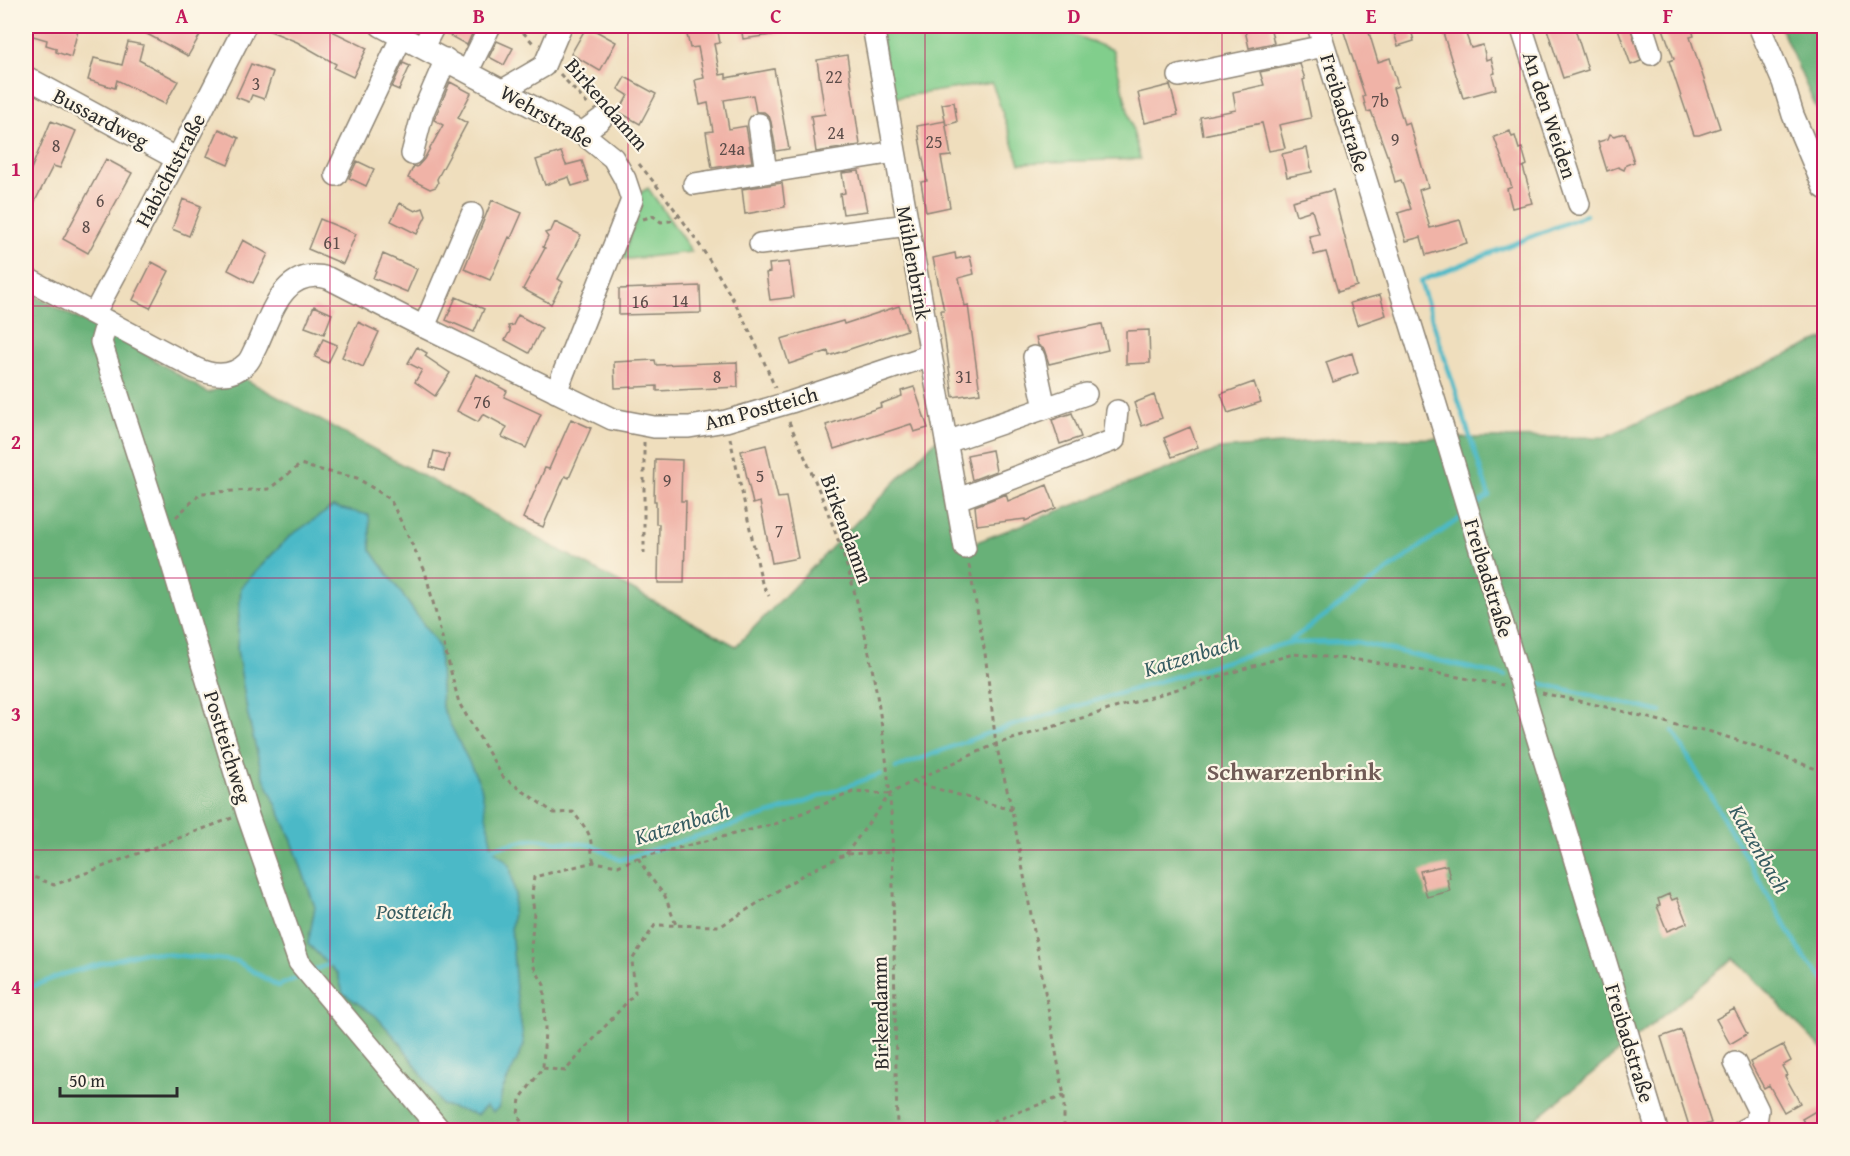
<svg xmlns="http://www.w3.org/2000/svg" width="1850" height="1156" viewBox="0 0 1850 1156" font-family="'Gentium Book Plus',serif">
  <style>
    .green { fill: #81ce8c; stroke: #567c5c; stroke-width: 1.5 }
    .forest { fill: #68b178; stroke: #4a6e52; stroke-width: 1.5; fill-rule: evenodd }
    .water { fill: #4cb9c7; stroke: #3c7279; stroke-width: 1.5 }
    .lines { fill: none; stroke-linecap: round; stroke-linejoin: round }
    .stream { stroke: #4cb9c7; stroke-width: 4.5 }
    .building { fill: #f0b3a7 }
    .minor-casing { stroke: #8d8474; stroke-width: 24 }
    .path { stroke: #8d8474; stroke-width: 3; stroke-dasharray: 4.5 4.5; stroke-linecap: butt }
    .minor { stroke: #fff; stroke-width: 21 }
    .grid { fill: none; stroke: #c2185b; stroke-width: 1.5; stroke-opacity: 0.55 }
    .labels { text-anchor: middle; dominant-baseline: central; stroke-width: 4.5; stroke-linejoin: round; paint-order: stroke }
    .number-label { font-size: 18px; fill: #5c4d4a }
    .street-label { font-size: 21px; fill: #2b2b2b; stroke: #fcf5e5 }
    .water-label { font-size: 22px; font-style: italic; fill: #375d62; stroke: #fcf5e5 }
    .quarter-label { font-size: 24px; font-weight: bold; fill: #705b56; stroke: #fcf5e5 }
    .neatline { fill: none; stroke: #c2185b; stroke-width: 2 }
    .grid-label { font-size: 20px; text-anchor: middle; font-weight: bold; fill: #c2185b }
  </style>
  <rect width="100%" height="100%" fill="#fcf5e5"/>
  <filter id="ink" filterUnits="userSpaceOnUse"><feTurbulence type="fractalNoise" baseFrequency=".0167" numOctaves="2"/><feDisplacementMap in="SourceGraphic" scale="12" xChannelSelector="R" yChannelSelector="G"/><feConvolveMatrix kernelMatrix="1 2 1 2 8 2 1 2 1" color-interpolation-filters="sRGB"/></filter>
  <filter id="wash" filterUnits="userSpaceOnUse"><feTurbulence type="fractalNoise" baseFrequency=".008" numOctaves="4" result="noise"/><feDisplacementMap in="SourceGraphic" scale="24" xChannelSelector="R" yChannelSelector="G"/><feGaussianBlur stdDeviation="1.35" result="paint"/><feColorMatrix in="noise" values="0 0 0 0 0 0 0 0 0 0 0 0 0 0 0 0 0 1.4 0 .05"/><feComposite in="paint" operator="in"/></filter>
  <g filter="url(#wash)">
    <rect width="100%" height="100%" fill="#efdebd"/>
    <path class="green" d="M879,26h173l61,24 27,109 -120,4 -28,-80 -100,15z
      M648,188l44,64 -63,7 -6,-1 18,-55 -1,-10z"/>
    <path class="forest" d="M1780,26h44v100z
      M26,291l54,29 41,19 87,54 35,-15 493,268 201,-207 24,109 259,-99 118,-10 267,-2 219,-99v713l-90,-93 -212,172h-1496zM333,507l36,9 2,34 68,97 3,61 38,78 12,62 18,17 5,29 -4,33 5,63 8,55 -22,46 -3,16 -57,-2 -41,-61 -25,-28 -33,-23 -5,-19 -30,-30 7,-37 -24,-69 -29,-65 -14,-57 -11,-67 4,-62 49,-51z"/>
    <path class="water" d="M333,507l36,8 2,35 68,97 3,61 39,78 11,62 18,17 5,29 -4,33 5,63 8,55 -22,46 -3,16 -6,5 -7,-6 -9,9 -35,-10 -41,-61 -25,-28 -33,-23 -5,-19 -30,-30 7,-37 -24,-69 -29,-65 -14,-57 -11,-67 4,-62 49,-51z"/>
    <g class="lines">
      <path class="stream" d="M1474,507l15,-11 -69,-215 166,-66
        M1287,643l176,-127
        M1530,681l131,31
        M1673,731l131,226 20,22
        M896,768l95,-36 296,-89 70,-1 148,34
        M492,848l41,-9 59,6 28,15 168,-52 92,-34
        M314,970l15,-6
        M26,989l38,-15 79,-22 93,9 42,25 26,-11"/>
    </g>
    <g id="blocks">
      <path class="building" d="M26,26h53l-8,31 -15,-5v-4l-10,-3 1,-5 -21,-6z
        M132,26h73l-17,30z
        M258,26h64l45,22 -14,29 -19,-9 2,-4 -39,-22z
        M447,26h24l4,1 -8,18 -22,-12z
        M587,26l29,16 -16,29 -29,-17z
        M685,26h32l3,17 -6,1 6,31 6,-1v4l48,-9 15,80 -13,2 -5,-29 -2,-6 -5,-4h-8l-3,-17 -29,5 5,29 17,-3 6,36 -40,6 -6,-36 7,-1 -5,-28 -8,2 -5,-25 9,-2 -6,-31 -8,1z
        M741,26h43l1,7 -42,6z
        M1244,26h26l4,17 -25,5z
        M1342,26h25l11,36 12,-4 8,28 -5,2 11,36 5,-2 19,65 -9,3 11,38 30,-8 7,23 -41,12 -5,-18 -15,4 -8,-28 13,-4 -10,-29 -6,2 -7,-27h-1l-16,-44 -4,1 -4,-15 2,-1z
        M1392,26h18l4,15 -16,5z
        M1441,26h22l8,22 12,-3 3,15 5,-2 4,15 -3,1 4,15 -33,9z
        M1546,26h28l14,44 -25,8z
        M1617,26h13l11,35 -10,4z
        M1662,26h29l3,10 -4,1 30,91 -21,7h-5l-25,-74 5,-2z
        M497,41l16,7 -9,17 -15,-8z
        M128,42l15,3 -4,15 39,21 -13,23 -48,-24 -2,8 -27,-8 6,-22 28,7z
        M847,55l13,90 -44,7 -5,-36 14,-2 -8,-54z
        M403,63l7,3 -11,24 -7,-3z
        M251,64l22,8 -9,27 -12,-4 -3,7 -13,-5z
        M1300,64l5,15 -2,1 8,38 -32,7 6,23 -16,3 -7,-28 -59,12 -3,-18 36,-7 -3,-18 31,-7 -4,-13z
        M625,77l31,17 -16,30 -21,-12 9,-17 -10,-6z
        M450,82l21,11 -13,25 9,5 -30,56 1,4 -2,4 -6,2 -22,-11 6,-12 3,1 7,-8 19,-34 -9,-5z
        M1170,85l8,30 -33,8 -7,-30z
        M954,102l3,20 -11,3 -4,-21z
        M51,121l25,10 -16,37 -7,-2 -27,53v-47l3,2z
        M945,121l6,35 -10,1 9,50 -24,5 -5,-30 6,-1 -10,-55z
        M219,129l20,9 -11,27 -21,-9z
        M1510,131l2,6 3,-1 4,13 3,-1 5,17 -4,2 7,25 -1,1 3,10 -20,5 -5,-19 5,-2 -18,-50z
        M1625,133l9,29 -8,3 -2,5 -6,-3 -11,4 -9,-29 10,-3 2,-5 4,2z
        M1307,148l5,24 -25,5 -5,-23z
        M561,152l5,13 16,-4 7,20 -17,5 -3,-9 -24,8 -9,-25z
        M106,159l26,14 -44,80 -25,-14z
        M357,161l17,8 -8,17 -17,-8z
        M859,171l8,40 -24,3 -3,-20 5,-1 -3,-20z
        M782,183l3,24 -40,7 -3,-25z
        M1333,190l24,96 -19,6 -12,-40 -12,3 -5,-19 10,-2 -7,-24 -16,5 -4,-14z
        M183,199l18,7 -12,30 -17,-7z
        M492,200l30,13 -11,25 -2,-1 -19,43 -26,-11z
        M400,203l15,8 8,-3 3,8 -9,18 -26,-13z
        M320,219l36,15 -13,30 -35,-15z
        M555,222l26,13 -23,44 5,3 -12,22 -28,-15 22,-41 -2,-1 5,-10 -3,-4 6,-2z
        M243,240l25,14 -15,29 -25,-13z
        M955,253l1,6 14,-3 4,18 -15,4 6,28 3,-1 12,88 -27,4 -12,-87h3l-11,-52z
        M383,254l34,15 -10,23 -34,-14z
        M152,262l17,9 -19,37 -17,-8z
        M789,262l5,35 -24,3 -4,-27 4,-1 -1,-8z
        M700,286l1,27 -82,2v-26z
        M1380,295l6,20 -29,10 -7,-22z
        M456,297l28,12 -10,23 -28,-12z
        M314,306l18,8 -8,20 -19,-7z
        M899,306l8,24 -78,26 -1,-5 -39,13 -8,-25 62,-18 1,3z
        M518,315l24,13 -13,25 -24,-13 5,-9 -2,-5 5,-1z
        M358,322l21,10 -16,35 -21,-10z
        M1102,324l6,26 -59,14 -5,-15 -6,-4 -2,-8z
        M1149,330l1,33 -24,1v-33z
        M323,339l14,6 -9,18 -13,-6z
        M417,347l10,6 -2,3 25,17 -15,23 -20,-14 7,-12 -14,-7z
        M1352,353l6,20 -25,9 -7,-20z
        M655,360l1,5 81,-3 1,25 -81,4v-5l-42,2 -1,-26z
        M476,374l31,17 -3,6 37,17 -15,34 -24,-11 5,-10 -24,-13 -5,8 -21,-11z
        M1254,382l7,20 -33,11 -7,-19z
        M914,387l14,41 -14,4 -3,-8 -77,25 -8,-24 55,-18 -1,-3 22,-8 -1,-5z
        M1154,395l8,23 -20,8 -8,-23z
        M1072,413l9,24 -21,7 -8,-24z
        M571,419l20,9 -22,50 -4,-2 -22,51 -20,-9 22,-50 4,1z
        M1190,427l8,20 -26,10 -8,-19z
        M766,445l12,53 8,-1 12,61 -26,5 -12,-61 -7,2 -12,-53z
        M992,450l4,21 -24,9 -5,-25z
        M434,451l15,4 -5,16 -14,-4z
        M655,459l27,1 -1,41h5l-2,82h-26l1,-59h-3v-23h-2z
        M1047,485l9,23 -31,13v-2l-48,6 -2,-19 31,-12 2,7z
        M1447,865l3,13 -3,1 3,12 -23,6 -7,-26z
        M1669,894l3,6 5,-2 10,25 -20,8 -10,-25 3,-1 -2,-6z
        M1734,1009l13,25 -17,10 -14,-25z
        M1681,1030l30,93 -21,6 -29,-92z
        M1783,1045l8,16 -9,5 5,9 -2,1 15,27 -16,9 -15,-27 -5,3 -14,-26z
        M1824,1106v25h-15l-7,-12z"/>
    </g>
  </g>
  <g filter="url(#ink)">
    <use href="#blocks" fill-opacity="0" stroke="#8d8474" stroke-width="1.5"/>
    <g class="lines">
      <g class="minor-casing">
        <path id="minor" d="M381,26l201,107 31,25 12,21 7,21 -76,192
          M873,26l92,522
          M1318,26l118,379 221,725
          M1521,26l58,178
          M1642,26l9,28
          M1759,26l24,56 10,33 31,73
          M423,47l11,-21
          M468,71l22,-45
          M1179,76l145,-30
          M26,77l151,82
          M503,90l41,-24 17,-40
          M759,124l7,48
          M582,133l19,-14
          M412,154l11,-42 23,-53
          M336,175l66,-139
          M694,184l201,-32
          M760,244l148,-19
          M26,278l169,90c17,8 37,10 52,-5 4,-4 6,-11 9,-16 15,-32 27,-81 72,-69l96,49 188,92 42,8h35l37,-6 65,-19 140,-47
          M94,314l83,-155 68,-133
          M107,321l-6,21 61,189 85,282 52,149 141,168
          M424,327l48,-113
          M1034,357l11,51
          M947,442l139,-48
          M958,499l156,-59 3,-29
          M1735,1063l23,47 -2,13 -13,7"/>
      </g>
      <path class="path" d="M517,26l17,18
        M560,74l30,33
        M639,164c56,67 104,143 136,224
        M643,219l10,-3 8,6 9,-1 9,-6
        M789,422c24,52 47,106 63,161 22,79 35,162 40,243l5,304
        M730,438l32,145 7,13
        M644,442v112
        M176,517l25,-24 68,-4 32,-25 11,4 45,10 33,21 35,72 34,132 44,74 51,36 19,-1c6,8 13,15 17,25 2,8 1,16 4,25
        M969,565l16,88 11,91 16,66 52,286v34
        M1542,693l64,14 86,22 13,1 47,15 72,27
        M913,782l99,28
        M846,854l44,-60 21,-12 85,-38 297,-90 75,7 135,24
        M638,858l12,19 15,19 11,29
        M26,874l28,11 178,-67
        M543,1068l22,3 70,-78 -3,-33 23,-35 66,1 85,-53 40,-19 47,-2
        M524,1130l-6,-16 2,-15 23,-31 2,-39 -1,-44 -11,-20 -2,-17 3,-36 -2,-17 2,-18 60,-15 24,4 20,-8 140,-35 75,-31 37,2
        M967,1130l97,-34"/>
      <use href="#minor" class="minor"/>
    </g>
  </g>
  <path class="grid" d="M330,26v1104M628,26v1104M925,26v1104M1222,26v1104M1520,26v1104M26,306h1798M26,578h1798M26,850h1798"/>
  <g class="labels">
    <g class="number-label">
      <text x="834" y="76">22</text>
      <text x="256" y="83">3</text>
      <text x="1380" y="100">7b</text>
      <text x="836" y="132">24</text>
      <text x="1395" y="139">9</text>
      <text x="934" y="141">25</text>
      <text x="56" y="145">8</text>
      <text x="732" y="148">24a</text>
      <text x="100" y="200">6</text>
      <text x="86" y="226">8</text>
      <text x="332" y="242">61</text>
      <text x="680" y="300">14</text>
      <text x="640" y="301">16</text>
      <text x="717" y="376">8</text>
      <text x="964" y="376">31</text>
      <text x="482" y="401">76</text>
      <text x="760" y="475">5</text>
      <text x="667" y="480">9</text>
      <text x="779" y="530">7</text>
    </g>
    <g class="street-label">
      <text transform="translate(607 104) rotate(49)">Birkendamm</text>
      <text transform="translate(1345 113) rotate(73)">Freibadstraße</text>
      <text transform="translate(1550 115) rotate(72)">An den Weiden</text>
      <text transform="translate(547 116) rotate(30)">Wehrstraße</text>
      <text transform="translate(101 118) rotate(28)">Bussardweg</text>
      <text transform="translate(170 170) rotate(-62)">Habichtstraße</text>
      <text transform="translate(914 263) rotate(80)">Mühlenbrink</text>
      <text transform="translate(761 408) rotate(-15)">Am Postteich</text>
      <text transform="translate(847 529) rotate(70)">Birkendamm</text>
      <text transform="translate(1489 578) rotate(73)">Freibadstraße</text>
      <text transform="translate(228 747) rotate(73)">Postteichweg</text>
      <text transform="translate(880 1013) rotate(-91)">Birkendamm</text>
      <text transform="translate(1630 1043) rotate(73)">Freibadstraße</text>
    </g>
    <g class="water-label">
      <text transform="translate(1191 655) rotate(-17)">Katzenbach</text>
      <text transform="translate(682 823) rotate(-17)">Katzenbach</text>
      <text transform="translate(1760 849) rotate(60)">Katzenbach</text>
      <text x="414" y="911">Postteich</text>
    </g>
    <g class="quarter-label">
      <text x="1294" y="771">Schwarzenbrink</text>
    </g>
  </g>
  <rect width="1850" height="1156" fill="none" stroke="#fcf5e5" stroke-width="66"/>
  <path d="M60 1087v9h117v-9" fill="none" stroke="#2b2b2b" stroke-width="3"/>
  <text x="69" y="1087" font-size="18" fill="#2b2b2b" stroke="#fcf5e5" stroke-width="4.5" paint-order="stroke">50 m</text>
  <rect x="33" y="33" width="1784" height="1090" class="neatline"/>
  <g class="grid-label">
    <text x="182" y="23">A</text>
    <text x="479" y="23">B</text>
    <text x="776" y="23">C</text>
    <text x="1074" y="23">D</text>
    <text x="1371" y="23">E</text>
    <text x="1668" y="23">F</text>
    <text x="16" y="176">1</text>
    <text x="16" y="449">2</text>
    <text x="16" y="721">3</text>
    <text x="16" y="994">4</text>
  </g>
</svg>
